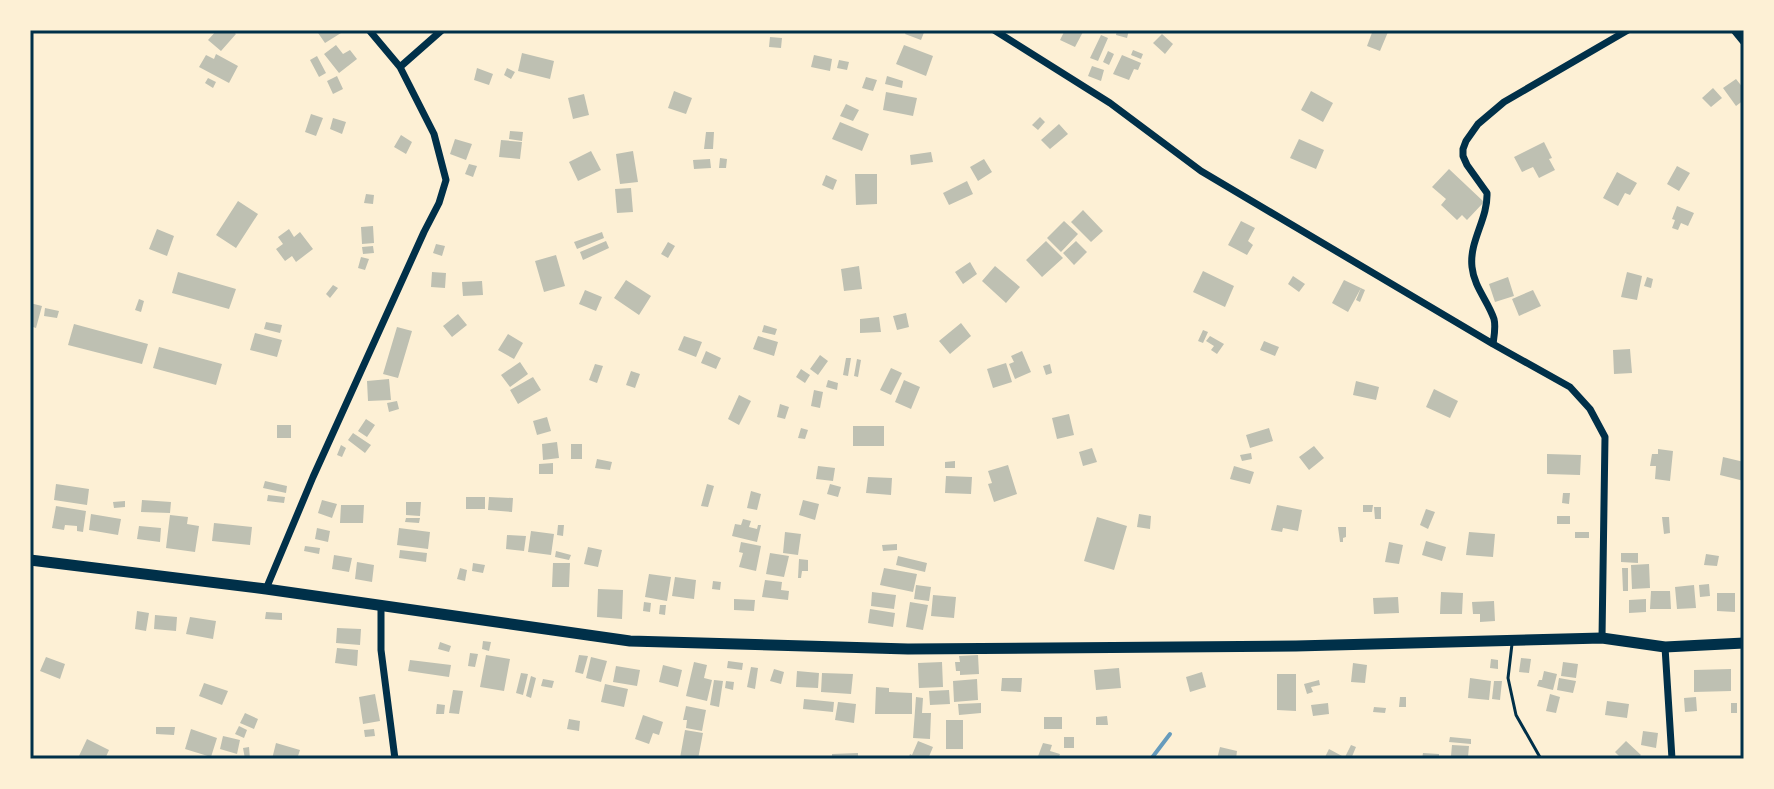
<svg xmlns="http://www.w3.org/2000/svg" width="1774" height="789" viewBox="0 0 1774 789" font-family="'Golos Text',sans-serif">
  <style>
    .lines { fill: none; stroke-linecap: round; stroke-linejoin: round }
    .stream { stroke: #669bbc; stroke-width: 4 }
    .building { fill: #bec0b2 }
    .service { stroke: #003049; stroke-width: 3 }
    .minor { stroke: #003049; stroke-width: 7 }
    .secondary { stroke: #003049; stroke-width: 9 }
    .primary { stroke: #003049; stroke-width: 11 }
    .neatline { fill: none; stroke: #003049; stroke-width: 3 }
  </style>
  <rect width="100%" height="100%" fill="#fdf0d5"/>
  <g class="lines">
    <path class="stream" d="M1151,759l19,-25"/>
  </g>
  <path class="building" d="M217,30h14l5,4 -15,17 -13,-11z
    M316,30h23l2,3 -16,10z
    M907,30h18l-4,10 -16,-6z
    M1065,30h19l-9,17 -15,-7z
    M1117,30h12l-2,8 -11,-3z
    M1373,30l15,2 -8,19 -13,-5z
    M1162,34l11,10 -8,10 -12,-11z
    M1101,35l7,3 -10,23 -8,-3z
    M770,37l12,1 -1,10 -12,-1z
    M336,45l7,9 7,-4 7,9 -18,14 -15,-19z
    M904,45l29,11 -7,20 -30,-12z
    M1133,50l10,4 -2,5 -10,-4z
    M1108,51l6,3 -5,11 -6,-3z
    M522,53l32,8 -4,18 -32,-8z
    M216,54l22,12 -9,17 -30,-16 7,-12 8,4z
    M814,55l18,4 -2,12 -19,-4z
    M1122,55l19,8 -3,7 -4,-1 -5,11 -16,-6z
    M317,56l9,17 -7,4 -9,-17z
    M839,60l10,2 -2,8 -10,-2z
    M1092,66l12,4 -3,11 -13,-5z
    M477,68l16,6 -4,11 -15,-5z
    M507,68l8,4 -4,7 -7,-4z
    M337,76l6,13 -10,5 -6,-13z
    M887,76l16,5 -1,7 -17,-4z
    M866,77l11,3 -4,11 -11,-3z
    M208,78l8,4 -3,6 -8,-5z
    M1736,79l8,10v11l-8,6 -13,-18z
    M1713,88l9,10 -11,9 -9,-9z
    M674,91l18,7 -6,16 -18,-6z
    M1311,91l22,12 -10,19 -22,-12z
    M886,92l31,6 -4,18 -30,-6z
    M584,94l5,21 -16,4 -5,-21z
    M846,104l13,6 -6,11 -13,-5z
    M311,114l12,4 -7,18 -11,-4z
    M1040,117l5,5 -7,8 -6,-5z
    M333,118l13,4 -4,12 -12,-5z
    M840,122l29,12 -7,17 -30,-12z
    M1059,124l9,10 -18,15 -9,-9z
    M510,131l13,1 -1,9 -13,-2z
    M706,132h8l-1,17h-9z
    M401,135l11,7 -6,12 -12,-7z
    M455,139l17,5 -6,16 -16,-6z
    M1299,139l25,11 -8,19 -26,-11z
    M501,140l21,2 -2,17 -21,-2z
    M1544,142l8,16 -3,1 6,11 -16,8 -6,-11 -11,5 -8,-15z
    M591,151l10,19 -23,11 -9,-19z
    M633,151l5,31 -18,2 -4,-30z
    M931,152l2,10 -22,3 -1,-10z
    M720,158l7,1 -1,9h-7z
    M710,159l1,9 -17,1 -1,-9z
    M984,159l8,13 -14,9 -8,-14z
    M469,164l8,2 -4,11 -8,-3z
    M1677,166l13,7 -11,18 -12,-7z
    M1449,169l35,33 -17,18 -5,-5 -5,5 -16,-15 5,-6 -14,-12z
    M1617,172l20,11 -7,12 -5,-2 -7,13 -15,-8z
    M855,174h22v30l-21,1z
    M826,175l11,5 -4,10 -11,-5z
    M967,181l6,13 -24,11 -6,-12z
    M631,188l2,24 -16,1 -2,-24z
    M366,194l8,1 -1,9 -9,-1z
    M238,201l20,13 -22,34 -20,-13z
    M1677,206l17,7 -6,13 -7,-3 -3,7 -6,-2 3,-8 -3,-1z
    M1083,210l20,21 -12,11 -20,-20z
    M1064,221l14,13 -17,18 -14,-14z
    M1241,221l14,7 -7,13 5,4 -6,10 -19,-10z
    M373,226l1,17 -12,1 -1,-17z
    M157,229l17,7 -7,20 -18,-7z
    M289,229l5,8 6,-5 13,17 -17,13 -4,-6 -7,5 -9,-12 7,-5 -5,-7z
    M602,232l2,6 -27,11 -3,-7z
    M606,241l3,7 -26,12 -3,-8z
    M1046,241l17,17 -21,19 -16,-17z
    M1076,241l11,11 -13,13 -11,-12z
    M668,242l7,4 -7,12 -7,-4z
    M436,244l9,2 -3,10 -9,-3z
    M373,246l1,7 -11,1 -1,-7z
    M556,255l9,31 -21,6 -9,-31z
    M361,257l8,2 -4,11 -7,-2z
    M970,262l7,12 -14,10 -8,-12z
    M859,266l3,23 -18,2 -3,-22z
    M995,266l25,21 -14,16 -24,-22z
    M1203,271l31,15 -9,21 -32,-15z
    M178,272l58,17 -7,20 -57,-16z
    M432,272l14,1 -1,15 -14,-1z
    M1627,272l15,4 -5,24 -16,-3z
    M1293,276l12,8 -6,8 -11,-8z
    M1508,277l6,19 -19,6 -6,-18z
    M1647,277l6,2 -2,9 -7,-2z
    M626,280l25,16 -12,19 -25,-17z
    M1344,280l21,10 -5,12 -4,-2 5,-12 -13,24 -16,-9z
    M482,281l1,14 -20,1 -1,-14z
    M333,285l5,3 -8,10 -4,-4z
    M585,290l17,7 -6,14 -17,-7z
    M1533,290l8,16 -22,10 -7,-17z
    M139,299l5,2 -3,11 -6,-2z
    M30,303l12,3 -6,22 -6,-2z
    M45,308l14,3 -2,7 -13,-2z
    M906,313l3,14 -12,3 -4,-14z
    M458,314l9,11 -15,12 -9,-11z
    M879,317l2,15 -21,1v-14z
    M266,322l16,3 -2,8 -16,-4z
    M961,323l10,13 -21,18 -11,-13z
    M74,324l74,20 -6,20 -74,-19z
    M764,325l13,4 -2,6 -13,-3z
    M397,327l15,4 -14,47 -15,-4z
    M1203,330l5,2 -5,11 -5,-2z
    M255,333l27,7 -5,17 -27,-7z
    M508,334l15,9 -9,16 -16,-9z
    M684,336l18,6 -6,15 -18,-7z
    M758,336l20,6 -4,14 -21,-7z
    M1210,336l14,8 -7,10 -6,-4 3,-4 -8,-5z
    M1264,341l15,6 -4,9 -15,-6z
    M159,347l63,17 -6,21 -63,-17z
    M1630,349l2,24 -18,1 -1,-24z
    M706,351l15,7 -5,11 -15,-6z
    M1022,351l9,21 -16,7 -6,-15 5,-2 -3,-6z
    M820,355l8,6 -10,14 -8,-6z
    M846,358h5l-3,18 -5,-1z
    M857,359l4,1 -3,17 -4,-1z
    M520,362l8,12 -18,13 -9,-12z
    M1006,363l6,19 -19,6 -6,-19z
    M595,364l8,2 -6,17 -8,-3z
    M1050,364l2,9 -6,2 -3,-9z
    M891,368l11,5 -11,22 -11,-5z
    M801,369l9,6 -5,8 -9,-6z
    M631,371l9,3 -5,14 -9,-3z
    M533,377l8,13 -23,14 -8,-14z
    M389,379l2,21 -23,1 -1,-20z
    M828,380l10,3 -1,7 -11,-3z
    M904,380l16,7 -9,22 -16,-7z
    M1356,381l23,6 -3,13 -23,-5z
    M1434,389l24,12 -8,17 -24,-11z
    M814,390l9,2 -3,16 -9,-2z
    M739,395l12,6 -12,24 -11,-6z
    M397,401l2,8 -10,3 -2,-9z
    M780,404l9,3 -4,12 -8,-2z
    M1069,414l5,21 -17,4 -5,-21z
    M547,417l4,14 -14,4 -4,-14z
    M366,419l9,6 -8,12 -9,-6z
    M277,425h14v13h-14z
    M853,426h31v20h-31z
    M801,428l7,2 -3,9 -7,-1z
    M1269,428l4,13 -23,7 -4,-13z
    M353,433l18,12 -6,8 -17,-13z
    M557,442l2,16 -16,2 -1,-16z
    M571,444h11v15h-11z
    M341,445l5,3 -4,9 -5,-2z
    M1314,446l10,12 -15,12 -10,-13z
    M1092,448l5,14 -14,4 -4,-14z
    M1658,449l15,2 -3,30 -15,-2 1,-13h-6l2,-12h6z
    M1251,453l1,6 -10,2 -2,-6z
    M1547,454l34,1 -1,20 -33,-1z
    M1723,457l21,5v19l-24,-6z
    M597,459l15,3 -2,8 -15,-2z
    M955,461v7h-10v-6z
    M553,463v11h-14v-10z
    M1008,465l9,29 -23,8 -6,-18 4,-1 -4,-12z
    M818,466l17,2 -2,13 -17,-2z
    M1234,466l20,6 -4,12 -20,-5z
    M946,476l26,1 -1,17 -26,-1z
    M868,477l24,1 -1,17 -25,-2z
    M265,481l22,5 -1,7 -23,-5z
    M56,484l33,5 -2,16 -33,-5z
    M707,484l7,2 -6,21 -7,-1z
    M830,484l11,3 -3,10 -11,-3z
    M751,491l10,3 -4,16 -10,-2z
    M1563,493h7l-1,11 -7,-1z
    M268,495l17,2 -1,6 -17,-2z
    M466,497h19v12h-19z
    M489,497l24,1 -1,14 -24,-2z
    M142,500l29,2 -1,11 -29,-1z
    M322,500l15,4 -5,14 -14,-5z
    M803,500l16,4 -4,16 -16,-5z
    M125,501v6l-11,1 -1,-6z
    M406,502h15l-1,14 -14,-1z
    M341,505h23l-1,18h-23z
    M1277,505l25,5 -4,21 -15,-3 -1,4 -11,-2z
    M1363,505h10l-1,7h-9z
    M56,506l30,5 -3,21 -6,-1v-5l-12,-1 -1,5 -12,-2z
    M1374,507h7v12h-6z
    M1426,509l9,3 -7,17 -8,-4z
    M91,514l30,5 -3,16 -29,-5z
    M1139,514l12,2 -1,13 -13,-2z
    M170,515l18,2 -1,7 12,2 -4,26 -29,-4z
    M1557,516h13v8h-13z
    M1097,517l30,9 -13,44 -30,-9z
    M1662,517h7l1,16 -6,1z
    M406,518h14l-1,5 -14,-1z
    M743,519l8,2 -2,6 8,2 1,-4h3l-4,17 -25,-6 3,-12 6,1z
    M214,523l38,4 -2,18 -38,-4z
    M558,525h6l-1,11 -6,-1z
    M139,526l22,2 -1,14 -23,-3z
    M1338,527h8v10l-3,1v4h-3z
    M317,528l13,3 -2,11 -13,-3z
    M399,528l31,4 -2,17 -31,-4z
    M531,531l23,3 -3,21 -23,-3z
    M785,532l16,2 -3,21 -15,-2z
    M1469,532l26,2 -2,23 -27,-2z
    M1575,532h14v6h-14z
    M507,535l19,1 -2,15 -18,-2z
    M1426,541l20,6 -4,14 -20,-6z
    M741,542l20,4 -5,25 -17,-4 4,-14 -4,-1z
    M1389,542l14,3 -4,19 -14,-2z
    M897,544v6l-14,1 -1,-6z
    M305,546l15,2 -1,6 -15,-3z
    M588,547l14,3 -4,17 -14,-3z
    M400,550l27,3 -1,9 -27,-4z
    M556,551l15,4 -2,5 -14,-3z
    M770,553l19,3 -5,21 -18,-3z
    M1621,553h17v10l-17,-1z
    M1706,554l13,2 -2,10 -13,-1z
    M334,555l18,3 -3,14 -17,-3z
    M898,556l29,7 -2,9 -29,-7z
    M799,559l9,1v11h-6l-1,7h-3z
    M357,562l17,3 -2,17 -17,-3z
    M473,563l12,2 -2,8 -11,-2z
    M553,563h17l-1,24h-17z
    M1649,564l1,24 -18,1 -1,-24z
    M460,568l7,2 -2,11 -8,-2z
    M884,568l33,6 -4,18 -33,-7z
    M1622,568h6v23h-5z
    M649,574l22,3 -4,24 -22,-4z
    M675,577l21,3 -2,19 -22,-3z
    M765,580l17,2 -1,8 8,1 -1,9 -26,-3z
    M713,581l8,1 -1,8 -8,-1z
    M1709,584l1,12 -10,1 -1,-12z
    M916,585l15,2 -2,14 -15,-2z
    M1694,585l2,23 -19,1 -2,-22z
    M598,589l25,1 -1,29 -25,-2z
    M1651,591h19l1,18h-21z
    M872,592l24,3 -2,14 -23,-3z
    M1441,592l22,1 -1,21h-22z
    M1717,593h18v19l-18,-1z
    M933,595l23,2 -2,21 -23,-2z
    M1398,597l1,16 -25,1 -1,-16z
    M734,599l21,1 -1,11 -20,-1z
    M1646,599v13l-17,1v-13z
    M1494,601l1,20 -15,1v-8h-7l-1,-12z
    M644,602l7,1 -1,9 -7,-1z
    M910,602l18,3 -5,25 -17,-3z
    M660,605h6l-1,10 -6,-1z
    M870,609l25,4 -2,14 -25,-4z
    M137,611l12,2 -3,18 -11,-2z
    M266,612l16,1v7l-17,-1z
    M155,615l22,2 -1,14 -22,-2z
    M190,617l26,4 -3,18 -27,-5z
    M337,628l24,1 -1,16 -24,-2z
    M483,641l8,1 -2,9 -7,-2z
    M440,642l11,4 -2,6 -11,-3z
    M337,648l21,2 -1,16 -22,-3z
    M470,653l8,1 -3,13 -7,-1z
    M486,655l24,4 -6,32 -24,-4z
    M579,655l9,1 -5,18 -8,-2z
    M978,655l1,19 -19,1v-4h-4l-1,-9h5l-1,-6z
    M46,657l19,7 -5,15 -20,-8z
    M591,657l16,4 -6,21 -15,-4z
    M1521,658l10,1 -2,14 -10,-1z
    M1491,659l7,1v9l-8,-1z
    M410,660l41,5 -2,12 -41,-6z
    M728,661l15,2 -1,7 -15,-2z
    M694,662l13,3 -3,13 8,2 -5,21 -21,-5z
    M942,662l1,25 -24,1 -1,-25z
    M1563,662l15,2 -2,14 -15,-2z
    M1353,663l14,2 -2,18 -14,-1z
    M663,665l19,5 -4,17 -19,-5z
    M616,666l24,4 -3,16 -24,-4z
    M751,667l7,1 -3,21 -8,-2z
    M1119,668l2,20 -25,2 -2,-20z
    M774,669l10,3 -3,12 -11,-3z
    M1731,669v22l-37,1v-22z
    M797,671l22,2 -1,15 -22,-1z
    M1544,671l13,3 -4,16 -16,-4 2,-6h3z
    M1202,672l4,15 -16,5 -4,-15z
    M521,673l7,1 -5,21 -7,-2z
    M822,673l31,1 -2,20 -30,-2z
    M1277,674h19v37l-19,-1z
    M531,676l5,2 -5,20 -5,-2z
    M1002,678h20l-1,14 -20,-1z
    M1470,678l21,3 -2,19 -21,-2z
    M1559,678l17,3 -3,12 -16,-3z
    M543,679l11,2 -2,7 -11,-2z
    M977,679l1,21 -24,2 -1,-21z
    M714,680l9,1 -4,26 -9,-2z
    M1319,680l1,5 -9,2 2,5 -6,2 -3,-10z
    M726,681l8,1 -1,8 -8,-2z
    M1494,681h8l-2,19 -8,-1z
    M204,683l24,8 -6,14 -23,-9z
    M605,684l23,5 -4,18 -23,-5z
    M876,687l13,1v4l23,1v21h-37z
    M453,690l10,1 -4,23 -10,-1z
    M949,690l1,14 -20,1 -1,-14z
    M375,694l5,27 -17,3 -4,-27z
    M1550,694l10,3 -4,16 -10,-2z
    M916,697l7,1 -1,15h9l-1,26 -17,-1z
    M1400,697h6v10h-7z
    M1696,697l1,14 -12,1 -1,-14z
    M804,699l30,3 -1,10 -30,-3z
    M1607,701l22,3 -2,14 -22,-3z
    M838,702l18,2 -2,19 -19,-3z
    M981,703v10l-22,2 -1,-11z
    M1328,703l1,11 -16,2 -2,-11z
    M1731,703h6v10h-6z
    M437,704l8,1 -1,9h-8z
    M686,706l20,4 -4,21 -16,-3 1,-8h-4z
    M1374,707l12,1 -1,5 -12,-1z
    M245,713l13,6 -4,10 -14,-6z
    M643,715l20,7 -4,13 -6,-2 -4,11 -14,-5z
    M1107,716l1,9h-12v-8z
    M1044,717h18v12h-18z
    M569,719l11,2 -1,10 -12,-2z
    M946,720h17v29h-17z
    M239,726l8,4 -3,8 -9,-4z
    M156,727h19l-1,8 -18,-1z
    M191,729l26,9 -6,19 -26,-8z
    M374,729l1,7 -10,1 -1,-7z
    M685,730l18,3 -5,26 -18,-1z
    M1643,731l15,2 -2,15 -15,-3z
    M223,736l17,4 -3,14 -17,-5z
    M1064,737h10v11h-10z
    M1450,737l21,2v5l-22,-2z
    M87,739l22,11 -4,9h-12l-5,-2 -1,2 -9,-1z
    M918,741l15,6 -5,12h-20l2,-5 2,1z
    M1626,741l15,14 -4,4h-15l-7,-7z
    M276,743l24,7 -3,9h-25z
    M1043,743l9,2 -2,6 10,3 -2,5h-21z
    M1351,745l5,2 -5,12h-7z
    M1452,745l17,1 -1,11 -17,-1z
    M249,747l1,12h-5l-2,-11z
    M1220,747l17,4 -1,8h-19z
    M1329,749l13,7 -1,3h-17z
    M858,753v6h-26v-5z
    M1423,753l16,1v5h-17z"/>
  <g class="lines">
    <path class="service" d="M1512,644l-4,34 8,37 25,44"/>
    <path class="minor" d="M994,30l116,73 91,68 292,173 77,43 20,22 15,28 -3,201
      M400,67l42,-37
      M1493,344c1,-7 3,-17 1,-25 -6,-18 -20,-32 -22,-52 -3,-26 16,-48 15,-74l-20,-28 -4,-9v-7l3,-8 12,-17 26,-22 124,-72
      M266,589l47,-112 111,-245 15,-29 7,-23 -12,-46 -34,-67 -31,-37
      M381,607v43l14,109
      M1665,647l7,112"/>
    <path class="secondary" d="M1735,30l9,11"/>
    <path class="primary" d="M30,560l236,29 364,52 278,8 388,-3 306,-8 63,9 79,-4"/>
  </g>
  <rect width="1774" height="789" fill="none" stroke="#fdf0d5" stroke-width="64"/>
  <rect x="32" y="32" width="1710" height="725" class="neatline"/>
</svg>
